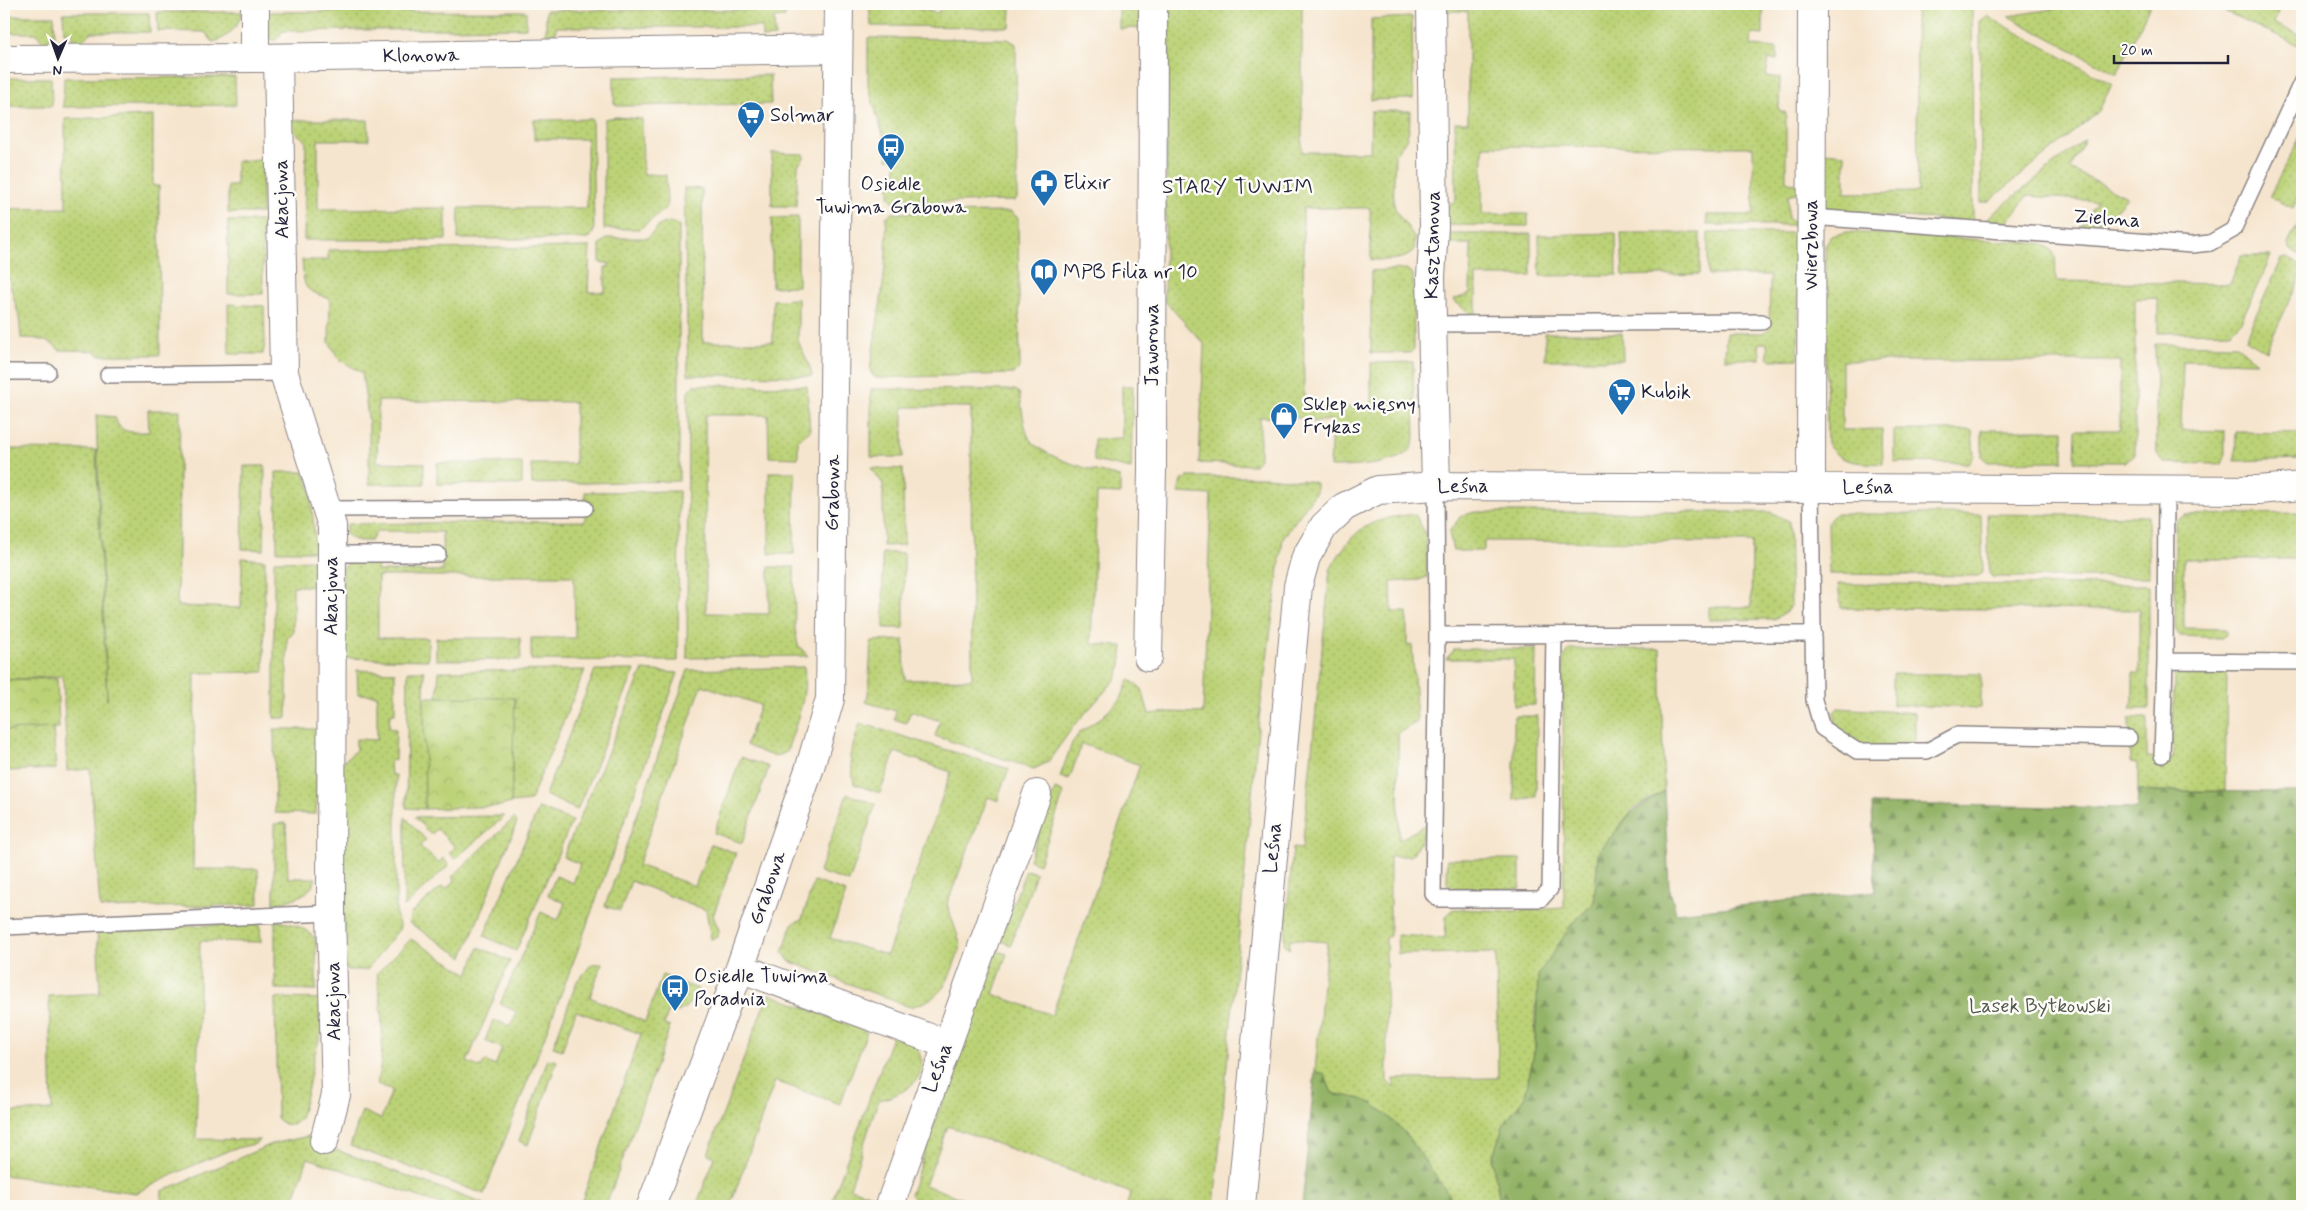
<svg xmlns="http://www.w3.org/2000/svg" width="2306" height="1210" viewBox="0 0 2306 1210" font-family="Mynerve,sans-serif">
  <style>
    .grass { fill: url(#grass-dots); stroke: #6e7a58 }
    .forest { fill: url(#forest-firs); stroke: #5b6b51 }
    .park { fill: url(#park-crowns); stroke: #6e7a58 }
    .lines { fill: none; stroke-linecap: round; stroke-linejoin: round }
    .lane-casing { stroke: #8c8484; stroke-width: 18 }
    .street-casing { stroke: #8c8484; stroke-width: 30 }
    .lane { stroke: #fff; stroke-width: 15 }
    .street { stroke: #fff; stroke-width: 28 }
    .labels { text-anchor: middle; dominant-baseline: central; stroke-width: 5; stroke-linejoin: round; paint-order: stroke }
    .street-label { font-size: 20px; fill: #22223b; stroke: #fdfcf7 }
    .poi-label { font-size: 20px; fill: #22223b; stroke: #fdfcf7; text-anchor: start }
    .park-label { font-size: 20px; fill: #50574d; stroke: #fdfcf7 }
    .neighbourhood-label { font-size: 21px; letter-spacing: 1px; fill: #22223b; stroke: #fdfcf7 }
  </style>
  <defs>
    <pattern id="grass-dots" width="8" height="8" patternUnits="userSpaceOnUse" patternTransform="scale(1.25)"><rect width="8" height="8" fill="#bbd276"/><path d="M2 2h.1M6 6h.1" fill="none" stroke="#a0b467" stroke-width="1.8" stroke-linecap="round"/></pattern>
    <pattern id="forest-firs" width="22" height="20" patternUnits="userSpaceOnUse" patternTransform="scale(1.25)"><rect width="22" height="20" fill="#94b467"/><path d="M5 1l3.5 6h-7zM16 11l3.5 6h-7z" fill="#789256"/></pattern>
    <pattern id="park-crowns" width="20" height="18" patternUnits="userSpaceOnUse" patternTransform="scale(1.25)"><rect width="20" height="18" fill="#bbd276"/><path d="M2 6a3 3 0 1 1 6 0M12 15a3 3 0 1 1 6 0" fill="none" stroke="#a0b467"/></pattern>
  </defs>
  <rect width="100%" height="100%" fill="#fdfcf7"/>
  <filter id="ink" filterUnits="userSpaceOnUse"><feTurbulence type="fractalNoise" baseFrequency=".02" numOctaves="2"/><feDisplacementMap in="SourceGraphic" scale="10" xChannelSelector="R" yChannelSelector="G"/><feConvolveMatrix kernelMatrix="1 2 1 2 8 2 1 2 1" color-interpolation-filters="sRGB"/></filter>
  <filter id="wash" filterUnits="userSpaceOnUse"><feTurbulence type="fractalNoise" baseFrequency=".0096" numOctaves="4" result="noise"/><feDisplacementMap in="SourceGraphic" scale="20" xChannelSelector="R" yChannelSelector="G"/><feGaussianBlur stdDeviation="1.12" result="paint"/><feColorMatrix in="noise" values="0 0 0 0 0 0 0 0 0 0 0 0 0 0 0 0 0 1.4 0 .05"/><feComposite in="paint" operator="in"/></filter>
  <g filter="url(#wash)">
    <rect width="100%" height="100%" fill="#f6e5ce"/>
    <path class="grass" d="M869,4h23l47,9v-9h38l34,5 -1,18 -139,-1z
      M1119,4h22l-1,24 -21,1z
      M1170,4h132v148h68l1,-41h39c0,19 -1,29 -15,43 0,13 -3,44 0,54 4,11 16,20 19,30 6,26 -28,21 -43,22l-1,-52h-67l1,199h67v-44l42,-1 2,76c-1,3 -2,9 -4,11 -14,17 -61,18 -81,18l2,-47 -22,2v-4l-50,-1v42l-5,6 -56,-2 5,-119 -40,-44z
      M1439,4h324v31l-11,-1 -1,12 26,2v12l-8,-1 -3,17 14,2 -1,32 7,3v68l13,4v7l-11,3v24l9,3v3h-90v-10h47l-1,-68 -270,-1 -1,68h46v12l-86,-1 -1,-14 15,-11 -1,-78h13v-111h-29z
      M1916,4h56l1,217 -142,-8 -6,-5 -1,-56 21,2v39l73,-1z
      M2084,4h67l-34,70 -109,-58z
      M2209,4h73l-9,19 29,13 -2,10z
      M546,10h234l5,2v5l-11,1 1,19 -13,1v-11h-206l-1,9 -9,-2z
      M526,11v17l-243,3 -8,10 -13,-9 1,-16 8,-4z
      M157,12h85c-3,14 -15,27 -29,30l-8,-10 -47,-1z
      M63,13h86l1,19h-59l-9,9h-10v-8h-8z
      M4,16h50l1,20 -12,7 -7,-10h-32z
      M1987,16l125,68 -13,27 -110,90 -8,2 -1,-178v-4z
      M1412,17l1,82 -42,1v-81z
      M868,38l140,1 8,5 1,155 -3,2 -120,2 -5,-8v-10h7v-25l-9,-1 1,-8 -20,-65z
      M770,75l1,29 -153,2 -4,-3v-26z
      M235,77l1,28 -173,2 1,-29z
      M4,78h47l1,28h-48z
      M153,116v70h6l1,169h-61l-4,-4 -36,-1c-10,-11 -24,-12 -38,-12l-2,-21 -15,-55v-53l62,-1 -1,-89z
      M616,117l26,2 1,55 23,1 1,32 -27,22h-36v-110z
      M592,119l2,112 -5,8h-131l1,-31h128v-69h-53v-19z
      M289,120h79l1,20h-51v69l128,-1v32h-142l2,-99 -16,-13z
      M2302,133v57l-9,18 -24,-11z
      M2085,139l-15,30 57,28c-12,16 -27,28 -48,30l18,-26 -70,-5 -20,27 -22,-3z
      M772,153l32,1v4l-6,7 -2,41h-24z
      M262,160v53h-34v-27h8v-25z
      M684,188l18,1 1,153h70v-42l25,-1v42l12,26 2,9 -124,-1z
      M1011,212l7,6 2,150 -6,6 -137,4 -4,-2 -3,-6c7,-51 19,-101 16,-153l7,-4z
      M2302,216v39l-13,-6 -1,-5z
      M798,217v69l-26,1v-69z
      M228,221h34l1,73h-35z
      M669,222l10,3v256l-147,3 -1,-20h44v-62l-197,-1 -1,61 47,1v21h-55v-60l-7,-51 -23,-14 -10,-17 1,-43c-29,-11 -25,-9 -28,-39h26v-10l262,-3 -2,45h17v-25h4v-4h-9v-18l6,-7h41l13,-13z
      M1847,232l193,11c21,9 14,18 16,38l174,3 11,-28h30l-30,65 -11,11 -72,1v-35l-23,1v155l-10,8h-50l1,-32h44v-69h-278v69l40,-1 1,35c-24,-2 -43,1 -56,-21l-2,-198 6,-9z
      M1616,233l1,42 -77,1 -1,-41z
      M1621,233h79v41l-77,2z
      M1708,233h91l-1,126 -26,1 -4,-3 -1,-14h-8l1,16h-35l1,-26h37l6,-4 1,-54h-62z
      M1441,234h90v42h-55v38l-7,-1 -16,-13 17,-6 1,-50h-30z
      M2287,258l15,7v9l-36,77 -20,-11 2,-8 34,-73z
      M1406,269l7,5 1,75 -4,4h-39v-82z
      M228,304l36,2 1,37 -2,11h-34z
      M1545,333h77l1,27h-78z
      M2155,344l81,1 21,17 -74,-2 -2,70 44,1v26l-3,7 -59,-1 -6,-10z
      M694,385l113,1 3,45 -12,9v18l-29,-1 -1,-42h-63l1,198 63,1v-47h25l1,62 3,16 10,11 -121,2 1,-267z
      M1122,386h11l-2,83 -37,-8v-22l28,-1z
      M871,389l144,1 4,3c3,12 5,36 10,45 12,20 69,34 91,39v17l-23,-1 -6,151 32,2 -2,19 -5,14 -43,48 -25,35 -14,7 -99,-33 5,-15 -29,-10 -5,12 -12,-4 2,-8 -31,-9 3,-6 3,-55 33,-1 1,40 67,-1 -1,-272h-68v50h-32z
      M148,410h32l-3,196 64,2 1,-50 23,2 -1,112 -69,1 -2,196h65l1,35 -5,1 -154,3 -10,-139 -23,2 -4,-95 -59,4v-231l92,1 11,250 -11,-285 19,2c4,18 19,15 34,15z
      M1894,430h78l2,26 -6,7 -74,-1z
      M1982,430h81v31l-75,1 -6,-5z
      M2236,432l66,1v26l-67,2z
      M437,463h85v22l-85,-1z
      M244,466h21l-1,84 -22,-1z
      M871,468l32,1 1,76 -21,1v-62z
      M276,472h28l6,16 6,63h-39z
      M769,472h26l-1,82h-25z
      M1188,477h78l43,4 7,2v9l-33,46 -24,181 -45,487h-88l5,-13 -183,-67 -23,59 44,16 -2,5c-18,0 -44,4 -57,-11l85,-245 12,4 -14,40 59,21 88,-250 -58,-21 -13,36 -9,-3 12,-34 8,-11 22,-15 19,-18 8,-20 13,10 7,25 20,-2 34,1 8,-218 -33,-2 3,-13z
      M679,491l-1,170 -147,-1v-22h44l-1,-62h-196v62h50v22l-86,-2 1,-90 4,-4 27,-6 4,4 -1,9h66l-1,-39 -65,-1 -6,10c-10,0 -20,1 -26,-9l2,-8 238,-3v-29z
      M1475,512h295l19,9 2,84 -5,7 -12,7 -65,1v-13h42l1,-65 -268,-1v10h-31l-4,-19 12,-16z
      M2302,513v46h-118v69l42,1v6l-5,3 -41,-2 -5,-7v-107l10,-7z
      M1415,514l11,21 1,42 -8,3 -28,2 1,30h15v33l5,-1 5,78 -19,11 1,107 28,-16 -7,18 -9,14h-21v80l-4,2 1,143 7,7v-9l104,-1 -2,-125 -98,1 -1,-19 48,3 1,-22 8,-7 61,2 49,-3 -1,-250 7,-9h90l4,142 -31,18 -35,44 -4,50 -22,21 -14,23 -23,60v41l-10,49 -22,29 -11,33 9,47h-43l-86,-103 -40,-10 -8,-19 -9,-3 12,-129 -37,-3 -1,10 -5,-4 9,-97 9,1 28,-279c23,-42 38,-51 85,-56z
      M1835,514h146l2,59 -5,3 -149,-2 -1,-52z
      M1987,514l161,2 1,61h-157l-3,-4z
      M882,553h22v75h-20z
      M316,560v26h-23v46l-6,7v79h-13v-157z
      M1838,584l311,1v124h-19l3,-9v-27l6,1v-64l-298,-2z
      M436,638h84l1,22h-85z
      M1455,649h81l-1,56 -21,1v-47h-68z
      M804,667c4,29 -8,56 -17,84 -11,11 -28,-1 -41,-6l14,-40 -58,-20 -64,180 57,21 16,-42 25,9 -23,63 6,14 -1,7 -7,2 -5,-29 -75,-29 -11,30 -15,-5 83,-236z
      M357,670l38,2v42h-5l-1,14 7,1 -1,31 -5,1 1,14h5v140l4,13 -33,42h-20l-3,-4 -2,-203 14,-13v-11l21,1v-45l-19,-1z
      M585,670l-55,131 -19,2 4,-105 -78,-1 2,-26z
      M595,670h40l-58,140 -32,-15z
      M643,670l35,3 -102,282 -92,239 -134,-48 12,-35 19,8 11,-29 -15,-6c9,-37 5,-74 0,-111l34,-34 57,35 11,-27 31,14 -43,101 14,6 4,-7 10,5 7,-18 -17,-7 8,-21 18,6 6,-14 -17,-8 41,-92 17,8 7,-17 -17,-8 8,-19 17,7 7,-19 -17,-7z
      M408,671h16l1,138 -19,-1z
      M2174,671h53l-2,120h-87v-28l-8,-1 -1,-44h18v39l26,2z
      M1893,674h88v34l-88,-3z
      M1838,708l77,5v27l-9,7 -47,-1 -16,-12 -8,-13 -1,-9z
      M1514,716h23l-1,81 -22,3z
      M860,723l149,46 -10,25v7l-11,-4 -41,107 14,41c-12,32 -14,53 -51,62l-121,-46 -6,-9 9,-28 10,-5 12,-38 32,11 -16,46 57,17 64,-183 -56,-20 -15,41 -26,-9 -4,-28z
      M53,728l3,41 -52,2v-41z
      M274,729h44l-2,85 -41,-1z
      M741,757l28,10 -27,76 -28,-10z
      M1055,789l9,4 -25,71 -10,-4z
      M847,794l29,10 -27,78 -30,-10z
      M539,808l33,13 -56,130 -32,-15z
      M505,816l-50,43 -6,-6 6,-6 -18,-18 -6,6 -16,-18z
      M405,817l21,23 -6,6 18,17 5,-5 6,7 -45,42z
      M514,818l3,4 -54,135 -54,-34 2,-10 32,-27 3,3 9,-8 -3,-4z
      M286,823l2,55h28c-4,18 -26,22 -42,26v-80z
      M1447,859h73v30l-66,-1 -7,-4z
      M1026,870l10,3 -25,72 -12,-5z
      M275,921c16,2 30,5 41,19v50l-41,-1z
      M260,924l1,18 -61,-1 -4,198 64,1 -5,4 -23,5 -49,21 -47,23 -132,-18v-63l48,-2 -3,-114 51,-3 -3,-65z
      M602,963l-12,34 55,25 17,-47 36,14c-5,11 -9,17 -20,23l-9,-2 -5,15 6,2 -64,179h-26l61,-172 -65,-23 -14,39 -9,-3 24,-66 15,-17z
      M770,994l97,38 -27,72 -65,-23 -45,125h-34l19,-49 -7,-3 54,-144z
      M275,998l50,1 -3,31 -8,27 -6,31 -8,31 -8,6 -8,-1 -7,-5z
      M895,1029c45,27 29,62 -17,71l-28,88 57,18h-77z
      M548,1059l9,2 -29,84 -9,-4z
      M314,1135l3,8 167,61 1,2h-40l-137,-48 -17,48h-116l-14,-3 1,-12 110,-47z"/>
    <path class="forest" d="M1664,791l5,95 7,27 199,-22 -3,-87 265,4 1,-17 164,1v414h-801l-9,-47 11,-33 22,-30 10,-48 3,-73 34,-51 22,-21 4,-50 33,-40z
      M1315,1071l9,3 8,19c12,3 30,4 40,11 36,21 59,71 86,102h-156z"/>
    <path class="park" d="M57,678l2,50 -55,2v-50z
      M424,697l91,1 -4,105 -11,3 -75,3z"/>
  </g>
  <g filter="url(#ink)">
    <g class="lines">
      <g class="lane-casing">
        <path id="lane" d="M1811,217l381,28 18,-2 23,-13 69,-149
          M1433,324l329,-2
          M4,372h44
          M108,375l176,-2
          M1436,486l1,149 -4,259 6,5h102l9,-10 4,-254
          M1811,487l3,213 8,28 35,23h70l30,-16 172,3
          M326,509l259,-1
          M331,554h107
          M1437,635l377,-1
          M2165,661l137,1
          M2162,755l3,-94 1,-172
          M4,927l327,-14"/>
      </g>
      <g class="street-casing">
        <path id="street" d="M1431,4l3,223 -3,50 5,209
          M255,58v-54
          M278,58l6,315 48,153 -1,387 5,182 -12,46
          M4,59l251,-1 583,-9
          M1811,487l1,-483
          M1148,657l4,-187 1,-466
          M740,968l206,76
          M891,1202l146,-408
          M651,1206l89,-238 70,-201 20,-68 9,-695
          M1241,1206l57,-620 8,-29 18,-31 20,-19 34,-17 58,-4 822,4 44,-4"/>
      </g>
      <use href="#lane" class="lane"/>
      <use href="#street" class="street"/>
    </g>
  </g>
  <defs>
    <g id="supermarket-pin" transform="scale(1.4375)"><path d="M0 17L-7.5 6A9.5 9.5 0 1 1 7.5 6Z" fill="#1f6fb2" stroke="#fdfcf7"/><path d="M-6-5.5h2.5l.6 2H6L4.5 2H-2.5L-4.4-4H-6ZM-1.5 3.2a1.3 1.3 0 1 0 .1 0ZM3 3.2a1.3 1.3 0 1 0 .1 0Z" fill="#fff"/></g>
    <g id="bus-pin" transform="scale(1.4375)"><path d="M0 17L-7.5 6A9.5 9.5 0 1 1 7.5 6Z" fill="#1f6fb2" stroke="#fdfcf7"/><path d="M-5-6H5V4H4V6H2V4H-2V6H-4V4H-5ZM-3.5-4V0h7V-4ZM-3.5 1.2v1.5H-2V1.2ZM2 1.2v1.5H3.5V1.2Z" fill="#fff"/></g>
    <g id="pharmacy-pin" transform="scale(1.4375)"><path d="M0 17L-7.5 6A9.5 9.5 0 1 1 7.5 6Z" fill="#1f6fb2" stroke="#fdfcf7"/><path d="M-2-6h4v4h4v4h-4v4h-4v-4h-4v-4h4Z" fill="#fff"/></g>
    <g id="library-pin" transform="scale(1.4375)"><path d="M0 17L-7.5 6A9.5 9.5 0 1 1 7.5 6Z" fill="#1f6fb2" stroke="#fdfcf7"/><path d="M-6-4Q-3-5.5-.7-3.5V5Q-3 3-6 4ZM6-4Q3-5.5 .7-3.5V5Q3 3 6 4Z" fill="#fff"/></g>
    <g id="shop-pin" transform="scale(1.4375)"><path d="M0 17L-7.5 6A9.5 9.5 0 1 1 7.5 6Z" fill="#1f6fb2" stroke="#fdfcf7"/><path d="M-5-2.5h2.3a2.7 3.5 0 0 1 5.4 0H5L5.5 6h-11ZM-1.5-2.5h3a1.5 2.3 0 0 0-3 0Z" fill="#fff"/></g>
  </defs>
  <g fill-rule="evenodd">
    <use href="#supermarket-pin" x="751" y="115"/>
    <use href="#bus-pin" x="891" y="147"/>
    <use href="#pharmacy-pin" x="1044" y="183"/>
    <use href="#library-pin" x="1044" y="272"/>
    <use href="#supermarket-pin" x="1622" y="392"/>
    <use href="#shop-pin" x="1284" y="416"/>
    <use href="#bus-pin" x="675" y="988"/>
  </g>
  <g class="labels">
    <g class="street-label">
      <text transform="translate(421 56) rotate(-1)">Klonowa</text>
      <text transform="translate(282 199) rotate(-91)">Akacjowa</text>
      <text transform="translate(2107 219) rotate(4)">Zielona</text>
      <text transform="translate(1433 245) rotate(-89)">Kasztanowa</text>
      <text transform="translate(1811 245) rotate(-90)">Wierzbowa</text>
      <text transform="translate(1152 345) rotate(-90)">Jaworowa</text>
      <text x="1463" y="486">Leśna</text>
      <text x="1868" y="487">Leśna</text>
      <text transform="translate(833 493) rotate(-89)">Grabowa</text>
      <text transform="translate(331 596) rotate(-90)">Akacjowa</text>
      <text transform="translate(1273 848) rotate(-85)">Leśna</text>
      <text transform="translate(768 888) rotate(-71)">Grabowa</text>
      <text transform="translate(334 1001) rotate(-91)">Akacjowa</text>
      <text transform="translate(938 1068) rotate(-70)">Leśna</text>
    </g>
    <g class="poi-label">
      <text x="770" y="115">Solmar</text>
      <text x="1063" y="183">Elixir</text>
      <text x="891" y="184" text-anchor="middle">Osiedle<tspan x="891" dy="23">Tuwima Grabowa</tspan></text>
      <text x="1063" y="272">MPB Filia nr 10</text>
      <text x="1641" y="392">Kubik</text>
      <text x="1303" y="404">Sklep mięsny<tspan x="1303" dy="23">Frykas</tspan></text>
      <text x="694" y="976">Osiedle Tuwima<tspan x="694" dy="23">Poradnia</tspan></text>
    </g>
    <g class="park-label">
      <text x="2040" y="1006">Lasek Bytkowski</text>
    </g>
    <g class="neighbourhood-label">
      <text x="1238" y="187">STARY TUWIM</text>
    </g>
  </g>
  <rect width="2306" height="1210" fill="none" stroke="#fdfcf7" stroke-width="20"/>
  <g transform="translate(58 58) rotate(182)" stroke="#fdfcf7" stroke-width="4" paint-order="stroke">
  <path d="M0-4L9 19L0 12L-9 19Z" fill="#22223b"/>
  <text y="-8" font-size="14" font-weight="bold" text-anchor="middle" fill="#22223b">N</text>
  </g>
  <path d="M2114 55v8h114v-8" fill="none" stroke="#22223b" stroke-width="2.5"/>
  <text x="2121" y="55" font-size="15" fill="#22223b" stroke="#fdfcf7" stroke-width="4" paint-order="stroke">20 m</text>
</svg>
